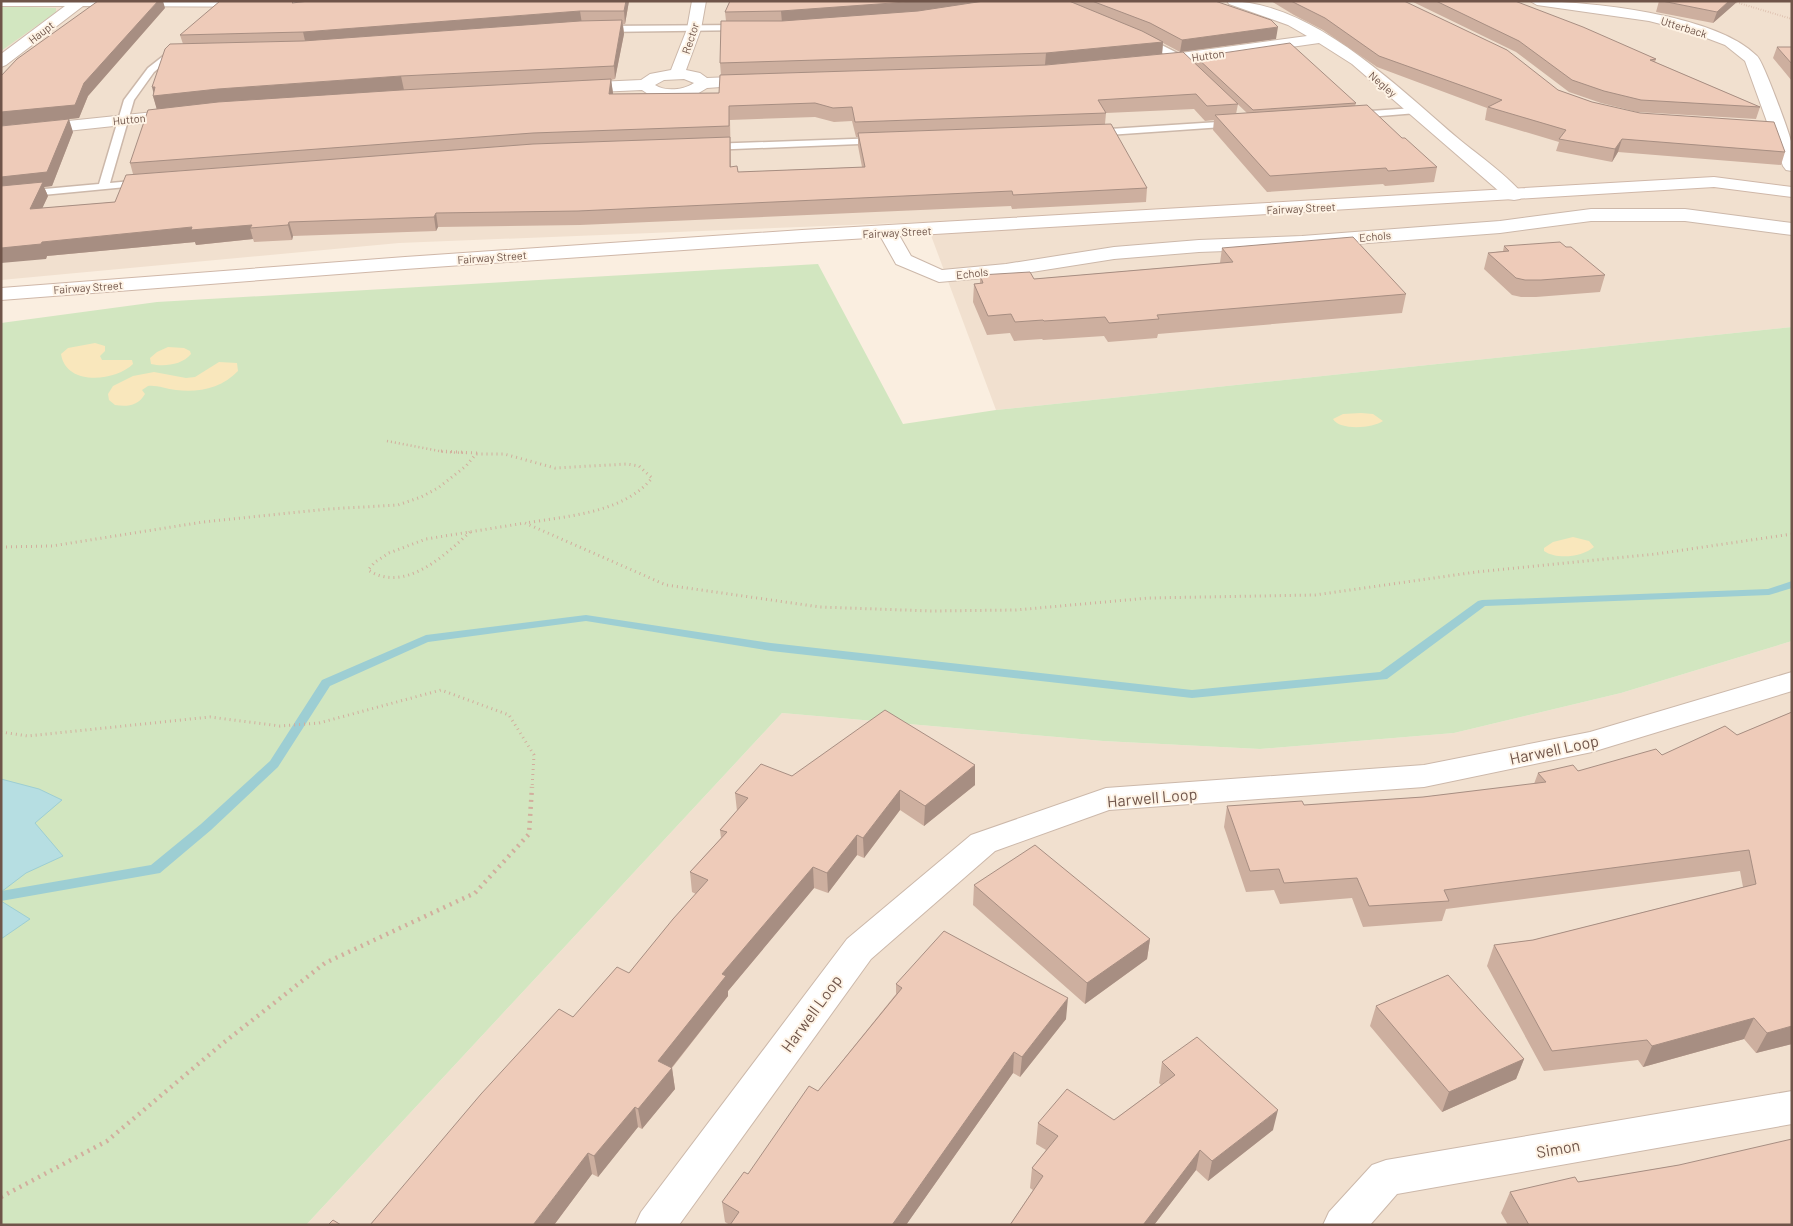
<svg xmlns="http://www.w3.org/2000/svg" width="1793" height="1226" viewBox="0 0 1793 1226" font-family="Barlow,sans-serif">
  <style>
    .residential { fill: #f1e0cf }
    .green { fill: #d2e6c0 }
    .sand { fill: #f9e7bc }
    .water { fill: #b6dee2; stroke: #9dced3 }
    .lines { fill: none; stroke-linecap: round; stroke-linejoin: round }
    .stream { fill: #9dced3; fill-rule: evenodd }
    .lane-casing { stroke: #ccb8aa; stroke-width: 3 }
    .street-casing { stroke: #ccb8aa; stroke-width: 2 }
    .secondary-casing { stroke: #cfb7a8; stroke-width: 2 }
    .path-far3 { stroke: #d2ae9d; stroke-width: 2; stroke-dasharray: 0.5 2; stroke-linecap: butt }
    .path-far2 { stroke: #d2ae9d; stroke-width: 2.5; stroke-dasharray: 1 3; stroke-linecap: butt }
    .path-far1 { stroke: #d2ae9d; stroke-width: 3; stroke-dasharray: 1 4; stroke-linecap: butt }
    .path { stroke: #d2ae9d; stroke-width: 4.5; stroke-dasharray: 2 5; stroke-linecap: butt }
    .lane { fill: #fff; fill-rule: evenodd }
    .street { fill: #fff; fill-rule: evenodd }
    .secondary { fill: #fff; fill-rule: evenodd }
    .wall { fill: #cdaf9f; fill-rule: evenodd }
    .shaded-wall { fill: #a78e82 }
    .building { fill: #eecbb9; stroke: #a78e82 }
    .labels { text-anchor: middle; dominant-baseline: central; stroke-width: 4; stroke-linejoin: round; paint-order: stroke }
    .far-street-label { font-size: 11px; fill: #6f5449; stroke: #fef3e5 }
    .near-street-label { font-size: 16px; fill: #6f5449; stroke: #fef3e5 }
  </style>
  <rect width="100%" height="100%" fill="#faeee0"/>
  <path class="residential" d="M1,1h1791v326l-796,83 -70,-188 -527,21 -398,37z
    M1792,641v584h-1486l476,-512 321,28 157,8 194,-16 167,-40z"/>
  <path class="green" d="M1,6l55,2v4l-55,39z
    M818,264l85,160 93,-14 796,-83v314l-171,52 -167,40 -194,16 -157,-8 -321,-28 -476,512h-305v-902l156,-21z"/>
  <path class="sand" d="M95,343l10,3v5l-5,5 2,4h30l1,4c-17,17 -67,23 -72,-10l7,-6z
    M168,347l16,1 6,3 1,3c-9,11 -27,13 -40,10l-1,-6 7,-6z
    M219,362l18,1 1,8c-16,17 -40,22 -62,19 -10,-1 -19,-5 -28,-4l-6,4 3,4c-7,12 -18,13 -30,11l-6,-5 -1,-6 5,-8 20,-10 21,-4 32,6 9,-1z
    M1361,413l12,1 10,7c-10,7 -43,10 -50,-2l10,-5z
    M1573,537l16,4 5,6c-12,10 -37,13 -50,4v-3l9,-6z"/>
  <path class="water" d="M1,779l38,10 23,11 -27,23 28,33 -37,17 -25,19z
    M1,901l29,18 -29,20z"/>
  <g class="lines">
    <path class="stream" d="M1792,581v7l-23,7 -284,11 -98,73 -195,19 -421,-47 -185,-30 -158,21 -98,44 -52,81 -67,63 -51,43 -159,28v-10l150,-26 50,-41 69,-63 52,-81 104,-45 160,-20 185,28 421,47 188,-18 98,-71 4,-1 286,-11z"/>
    <g class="lane-casing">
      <path id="lane" d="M743,25l4,3 -1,2 -144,2 -4,-3 4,-3z
        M1144,36l41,21 10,9 -5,3 -49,-28 -1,-2z
        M176,46l3,1v4l-25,21 -20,28 -24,83 33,-3 4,1 1,2 -1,2 -146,14v-6l98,-9 25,-84 24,-32z
        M1414,108l5,3 -2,2 -61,5 -5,-3 5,-3z
        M1234,121l3,1v4l-143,10 -5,-3 5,-3z
        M880,138l4,1v4l-175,7 -5,-3 5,-3z"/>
    </g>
    <g class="street-casing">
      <path id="street" d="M1,1h327l-7,4 -28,2 -210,-1 -77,59 -5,2v-13l64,-48h-64z
        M692,1h14l-5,28 -15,41 14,3 7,5 49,-2 6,2 2,3 -2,3 -55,4 -10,6 -23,5 -23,-3 -9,-6 -67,3 -6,-2 -2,-3 2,-3 6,-2 66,-3 9,-6 21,-4 16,-41zM684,79l10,4c-11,7 -28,9 -39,2l9,-5z
        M1227,1c86,0 171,87 233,139 17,14 52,39 63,55l-3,4 -6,1 -6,-1 -156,-135 -33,-21 -168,24 -5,-2 -3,-3 3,-3 5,-2 156,-21 -19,-11 -59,-21z
        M1530,1c57,0 186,13 227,55 6,5 31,73 34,85 2,9 1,21 1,30l-6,-1 -3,-4 -38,-105 -20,-16 -37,-14 -39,-10 -112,-16z
        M183,109l6,1 2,4 -2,4 -188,20v-10z
        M1591,209h94l107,14v12l-107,-14h-94l-91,12 -198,15 -103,4 -85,7 -108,17 -67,6 -43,-18 -18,-32 3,-4 7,-2 7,2 16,28 31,14 64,-6 108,-17 85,-7 103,-4 198,-15z
        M1792,672v19l-200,61 -168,35 -315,23 -114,41 -124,108 -192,266h-44l6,-13 206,-273 124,-104 135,-47 318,-23 166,-33z
        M1792,1091v33l-395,70 -27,31h-47l6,-13 43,-47 14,-5z"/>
    </g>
    <g class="secondary-casing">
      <path id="secondary" d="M1714,177l78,10v10l-78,-10 -912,55 -397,27 -404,31v-12l404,-31 397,-27z"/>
    </g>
    <path class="path-far3" d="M1732,1l60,18"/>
    <path class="path-far2" d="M387,441l57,11 23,1"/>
    <path class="path-far1" d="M441,451l36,2
      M470,532c-25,23 -65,62 -102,38l7,-8 14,-9 37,-14 99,-16 141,62 154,22 111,4 85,-1 133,-12 166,-3 161,-23 180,-18 136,-20
      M1,547l51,-1 151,-24 125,-13 70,-4 23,-8 17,-9 28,-22 10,-12h28l51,14 72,-4 12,2 13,12c-28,35 -85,38 -126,45
      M1,732l27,4 182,-19 70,9 39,-3 122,-33 68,25 25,40 -2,33"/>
    <path class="path" d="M1,1197l106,-56 115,-97 103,-81 150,-70 54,-59 3,-47"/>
    <use href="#lane" class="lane"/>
    <use href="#street" class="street"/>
    <use href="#secondary" class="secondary"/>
  </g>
  <path class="wall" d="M629,1l-4,23h-2l1,10 -9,45 -4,1 2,14 106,-1 2,-18 -1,-12 6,-42 -1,-9 5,-11h485l61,38 -96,13 -17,-9 -1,11 33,10 1,-7 160,46 -1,3 47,32 35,29 -3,15 -49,4 -2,-2 -116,8 -54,-62 1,-10 -9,1 -11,-12 -88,4 -1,11 42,64 -1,14 -134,7 -1,-3 -431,19 -142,2 -2,4 -143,5 -1,4 -38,2 -1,-3 -57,6 -1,-3 -148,14 -1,3 -45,-183 164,-68 -77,88 -9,22 -50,5 44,9 -21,54 -8,1 4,9 -6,12 73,-6 18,-28 -3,-11 27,-54 -4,-13 30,-52 -3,-9zM1227,94l20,19 -11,1 2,-10zM815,117l19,5 18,-1 4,16h2v9l4,21 -124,5 -7,-5 -1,-47z
    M1271,1h133l154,89 34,12 193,50 -4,13 -163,-13 -6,10 -56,-11 3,-9 -74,-22 2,-12 -110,-41 -54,-37 -29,-15z
    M1411,1h104l141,58 -1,3 105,45 -4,12 -119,-7 -36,-9 -32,-11 -53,-40z
    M1659,1h79l-25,22 -57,-11z
    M1777,47h15v34l-19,-23z
    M1504,246l62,1 39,28 -5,17 -64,5h-15l-9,-2 -28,-26 4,-16 15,-2z
    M1222,248l184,46 -4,19 -244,21 -1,4 -49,4 -4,-6 -61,4 -1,-1 -28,2 -4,-8 -23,2 -14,-33 1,-18 6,-1v-8l54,4 186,-16z
    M1792,712v332l-36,9 -12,-14 -101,28 -5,-7 -94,11 -57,-105 7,-21 39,-5 210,-53 -3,-16 -294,38 -4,12 -79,6 -11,-29 -72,6 -6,-14 -28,2 -22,-65 3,-21 77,-1 119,-8 111,-13 4,-11 40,-2 84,-16 75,-20z
    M975,765v20l-51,41 -24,-16 -36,48 -7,-3 -29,38 -14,-5 -86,103v5l-56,72 3,21 -33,40 -4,-2 -40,50 -6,-3 -38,51 19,-208 56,-44 67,-79 -4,-2 -2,-20 31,-34 -1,-8 17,-19 -2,-18 57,-17z
    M974,885l176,54 -3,20 -62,45 -112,-99z
    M896,984l170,35 -46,58 -7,-4 -107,152h-176l-5,-3 -3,-20 26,-28 70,-83 78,-97z
    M1376,1006l148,53 -8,20 -74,33 -72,-86z
    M1162,1062l111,68 -65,51 -12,-11 -42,55h-144l23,-35 -3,-2 2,-20 14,-18 -10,-6 2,-21 76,-3 47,-35 -2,-2z
    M1679,1165l113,60h-284l-7,-12 9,-21 68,-10z"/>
  <path class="shaded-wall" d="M158,1h5l2,7 -77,88 -9,22 -78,8v-14l83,-29z
    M626,1h3l-4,23 -1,-13z
    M920,1h80l-82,12 -136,10 -1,-12z
    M1729,1h9l-25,22 4,-11z
    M580,11l2,13 -276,21 -3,-13z
    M622,20l2,14 -9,45 -1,-13z
    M1278,27l-2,12 -96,13 2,-12z
    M1163,42l-1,12 -117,11 1,-12z
    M401,76l3,14 -247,20 -4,-14 1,-1 -2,-8 66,2z
    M611,79l2,14 -3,15 -1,-14z
    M69,119l4,13 -21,54 -8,1 4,9 -13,28 -34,-32v-15z
    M1622,139l-4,13 -6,10 3,-13z
    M436,213l2,14 -2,4 -2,-14z
    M289,222l4,14 -1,4 -4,-15z
    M252,225l-2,3 3,11 -57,6 -1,-3 -148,14 -1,3 -45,4v-15l41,-6 150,-15z
    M975,765v20l-51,41 1,-20z
    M900,790v20l-36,48 -1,-20z
    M857,835v20l-29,38 -1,-20z
    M813,867l1,21 -86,103v5l-67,85 -3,-20 64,-87z
    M1150,939l-3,20 -62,45 2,-21z
    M1068,998l-2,21 -46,58 2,-20z
    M1754,1018l-10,21 -101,28 9,-21z
    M1792,1026v18l-36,9 11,-20z
    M1014,1052l-1,21 -107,152h-14z
    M1524,1059l-8,20 -74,33 7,-20z
    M672,1068l3,21 -33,40 -4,-20z
    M635,1107l3,20 -40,50 -4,-21z
    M1278,1110l-5,20 -65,51 4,-20z
    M1200,1150l-4,20 -42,55h-11z
    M588,1153l4,21 -38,51h-21z"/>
  <path class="building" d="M98,1h60l-74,82 -9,22 -74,7v-36l16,-17z
    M220,1h74l-2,2 17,-2h317l-2,10h-44l-277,21 -123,3z
    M730,1h190l-139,10 -56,1z
    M984,1h85l73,30 21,11 -117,11 -326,10 1,-42h61l136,-10z
    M1092,1h123l56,19 7,7 -96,13 -32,-17z
    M1291,1h113l103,49 51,40 34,12 48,11 134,9 11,30 -163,-13 -7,10 -56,-10 7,-9 -78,-23 14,-7 -123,-44 -54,-38z
    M1436,1h79l68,26 73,32 -6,1 110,47 -119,-7 -37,-9 -32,-11 -53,-39z
    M1662,1h67l-12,11z
    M622,20l-8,46 -213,10 -183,13 -65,7 2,-9h-3l13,-38 5,-5 133,-3 277,-20z
    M1290,43l66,60 -103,7 -57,-53z
    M1777,47h15v17z
    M1183,52l55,52 -31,2 -11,-12 -98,6 8,13 -251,9 -3,-15 -19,1 -18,-5 -86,3v20l-196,7 -403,30 18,-53 70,-8 183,-12 210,-11 -2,15 110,-1 1,-18 326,-10z
    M1367,105l35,33h3l32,29 -49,4 -2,-3 -116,8 -55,-61z
    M69,119l-22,53 -46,5v-51z
    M1111,124l36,64 -134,7 -1,-4 -434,20 -142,2 -2,4 -145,5 -1,3 -38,3 2,-3 -61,5 1,-3 -150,15 -1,2 -40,4v-62l42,-4 -13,27 85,-7 11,-27 407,-31 197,-7v30l7,-1 1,6 127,-5 -7,-34z
    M1353,237l53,57 -249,21 2,4 -50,4 -4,-6 -61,4 -1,-1 -28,2 -4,-8 -23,2 -14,-32 9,-1 -3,-8 50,-3 4,7 199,-17 -11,-14z
    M1560,242l6,5h5l34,28 -64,5h-16l-9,-2 -28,-25 21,-2 -5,-5z
    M885,710l90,55 -50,41 -25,-16 -37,48 -6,-3 -30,38 -14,-6 -91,107 4,2 -68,85 14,7 -34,41 -3,-2 -41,49 -6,-3 -55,72h-163l111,-131 78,-85 14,8 44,-50 12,6 44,-54 35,-39 -18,-8 37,-40 -7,-2 28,-32 -13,-5 26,-29 31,12z
    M1792,712v314l-25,7 -13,-15 -102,28 -5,-6 -95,11 -58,-106 39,-5 223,-56 -7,-34 -305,40 5,11 -80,5 -12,-28 -73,5 -5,-14 -29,2 -23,-65 75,-5 2,4 119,-8 123,-15 -8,-9 35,-8 5,6 78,-22 6,6 63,-29 12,9z
    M1035,845l115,94 -63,44 -113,-98z
    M944,931l124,67 -46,59 -8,-5 -122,173h-162l9,-13 -17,-10 22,-30 4,2 61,-88 9,5 84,-103 -6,-4z
    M1448,975l76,84 -75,33 -73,-86z
    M1197,1037l81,73 -66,51 -12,-11 -57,75h-133l33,-49 -11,-8 26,-32 -20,-13 29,-34 47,31 61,-45 -13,-13z
    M1792,1139v86h-263l-19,-33 65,-15 3,5 101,-17z
    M333,1220l8,5h-13z"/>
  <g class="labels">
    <g class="far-street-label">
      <text transform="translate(1684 27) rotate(17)">Utterback</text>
      <text transform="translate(41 32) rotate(-38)">Haupt</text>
      <text transform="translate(690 38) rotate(-72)">Rector</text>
      <text transform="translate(1208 55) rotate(-8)">Hutton</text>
      <text transform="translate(1383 84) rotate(41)">Negley</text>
      <text transform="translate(129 119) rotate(-6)">Hutton</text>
      <text transform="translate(1301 208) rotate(-3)">Fairway Street</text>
      <text transform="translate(897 232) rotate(-3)">Fairway Street</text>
      <text transform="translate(1375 236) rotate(-5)">Echols</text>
      <text transform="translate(492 257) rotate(-4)">Fairway Street</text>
      <text transform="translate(972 273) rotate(-6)">Echols</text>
      <text transform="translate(88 287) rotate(-4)">Fairway Street</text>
    </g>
    <g class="near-street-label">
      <text transform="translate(1554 749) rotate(-12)">Harwell Loop</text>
      <text transform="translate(1152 797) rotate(-5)">Harwell Loop</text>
      <text transform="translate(811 1013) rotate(-54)">Harwell Loop</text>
      <text transform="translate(1558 1148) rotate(-10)">Simon</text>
    </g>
  </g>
  <rect width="1793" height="1226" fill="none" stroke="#6f5449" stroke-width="5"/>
</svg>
